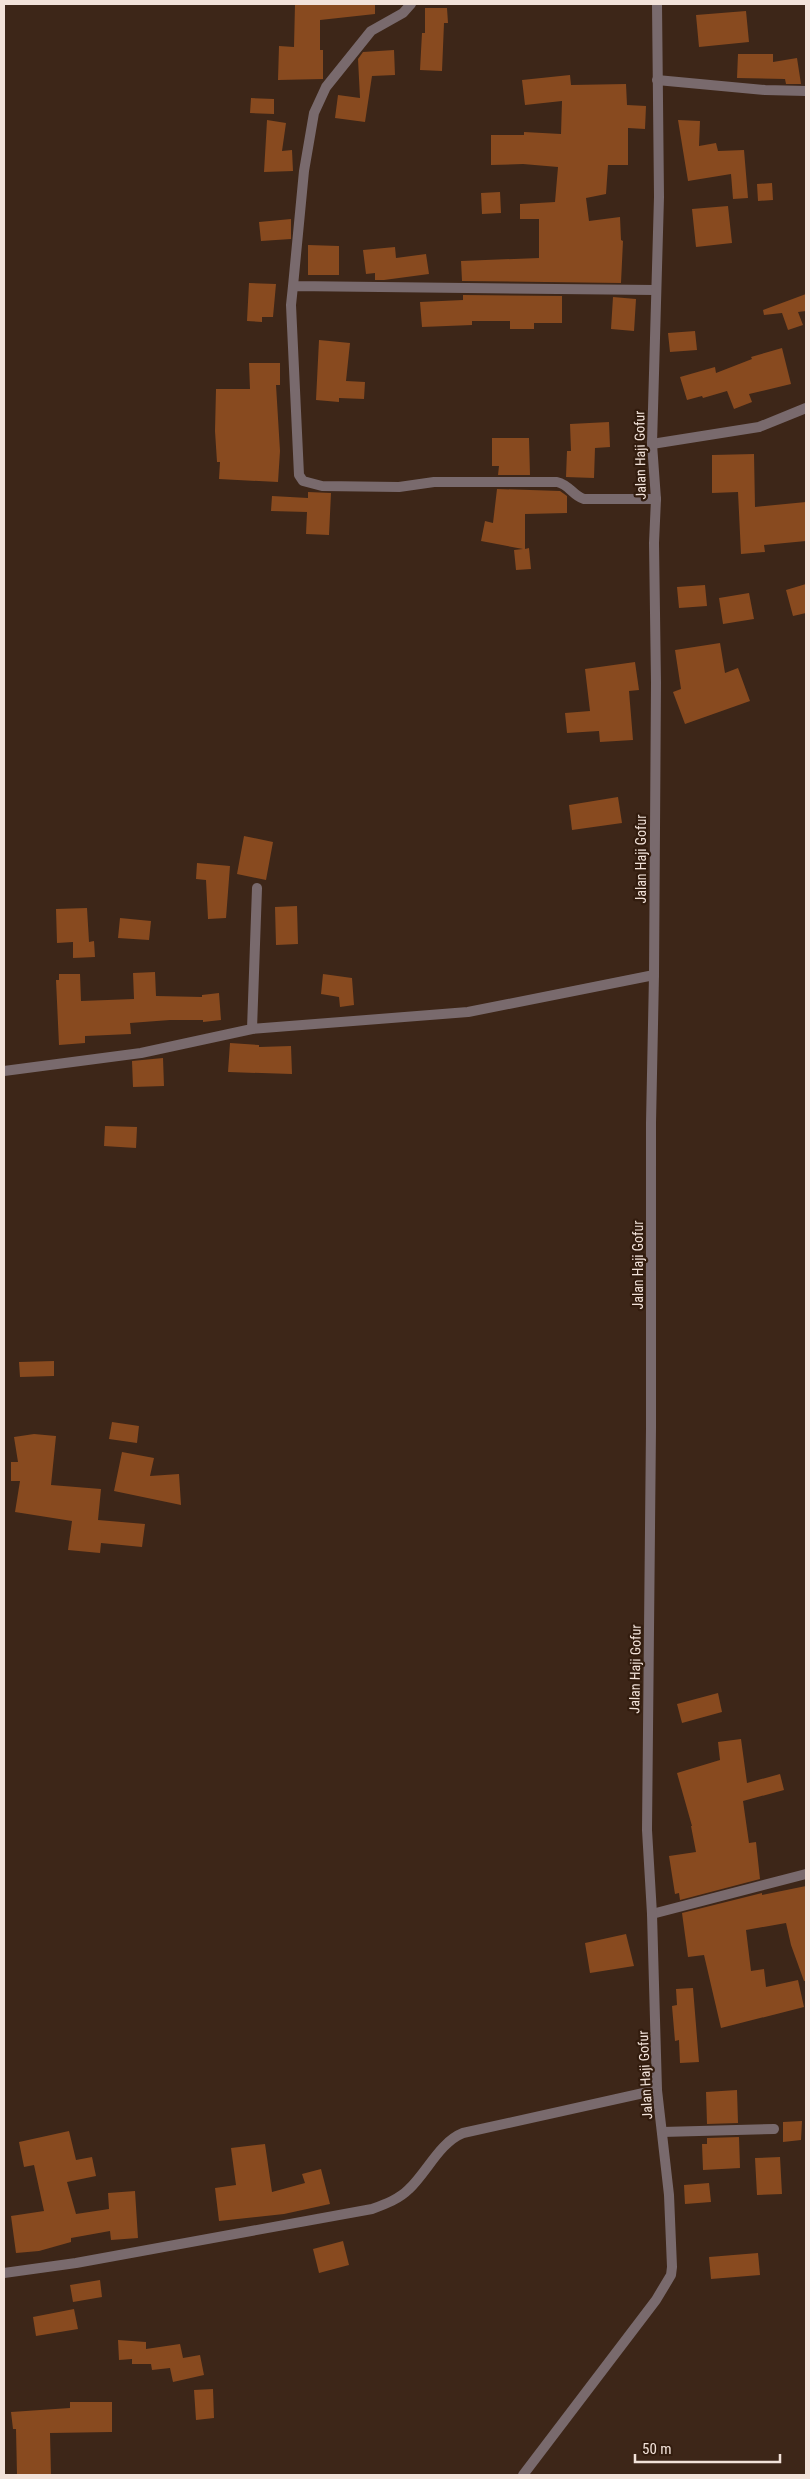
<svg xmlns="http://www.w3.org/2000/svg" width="810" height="2479" viewBox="0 0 810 2479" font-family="'Roboto Condensed',sans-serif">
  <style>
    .building { fill: #884a1f }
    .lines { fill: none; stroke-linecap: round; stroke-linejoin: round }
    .minor { stroke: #796a6d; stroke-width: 10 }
    .tertiary { stroke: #796a6d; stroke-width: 10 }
    .labels { text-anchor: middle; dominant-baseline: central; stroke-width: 4.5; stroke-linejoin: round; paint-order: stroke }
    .street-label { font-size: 14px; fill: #f2e2d9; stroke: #321c0e }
  </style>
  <rect width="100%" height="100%" fill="#3d2618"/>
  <path class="building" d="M295,4h80v10l-55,6v30h3v29l-45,1 1,-34 15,1z
    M425,8h22l1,15h-4l-2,48 -22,-1 2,-37h3z
    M746,11l3,31 -50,5 -3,-32z
    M394,50l1,25 -23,1 -7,46 -30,-4 3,-23 22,3 -2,-39 5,-7z
    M738,54h35v8l24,-4 4,26h-15l-1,-5 -48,-1z
    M570,75l1,10 55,-1 1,21 19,1 -1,23 -17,-1v37h-20l-2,29 -20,4 3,23 31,-4 1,23 2,1 -2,42 -159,-2 -1,-20 78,-3v-39h-19v-15l35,-2 3,-35 -35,-3 -32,1v-30h33v-3l37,2 1,-33 -37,4 -3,-25z
    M251,98l23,1v15l-24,-1z
    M267,120l19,3 -4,28 10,-1 1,21 -29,1z
    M678,120l22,1 -1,25 17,-3 2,8 26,-1 4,48 -15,1 -2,-25 -43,7z
    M772,183l1,17 -15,1 -1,-17z
    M500,192l1,21 -19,1 -1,-21z
    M728,206l4,37 -36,4 -4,-38z
    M291,219v20l-30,2 -2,-19z
    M308,245l31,1v29h-31z
    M395,247l1,11 30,-4 3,20 -45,6h-9v-7l-9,1 -3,-24z
    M249,283l27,1 -3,33h-11v5l-15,-1z
    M806,294v17l-8,1 5,13 -15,5 -6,-17 -18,2 -1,-5z
    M463,295l99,1v27h-28v6h-24v-8h-38v4l-50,2 -2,-25 43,-2z
    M613,297l23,2 -2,32 -23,-2z
    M695,331l2,19 -27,2 -2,-19z
    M319,340l31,3 -4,38 19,1 -1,17 -25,-1v4l-23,-2z
    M782,348l9,36 -42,10 3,8 -18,7 -7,-18 -24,7 -1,-2 -15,4 -7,-23 35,-10 1,6 36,-14 -1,-2z
    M249,363h31v22h-4l4,66 -2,31 -59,-3 1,-17h-3l-2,-31 1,-42h34z
    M609,422l1,25 -15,1 -1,30 -28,-1 1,-26h4l-1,-27z
    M492,438h37l1,37h-32l1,-9h-7z
    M754,454l1,53 51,-5v39l-42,4 1,7 -24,2 -3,-62 -26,1v-38z
    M497,489l63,2 7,5v17l-42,1v35l4,-1 2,21 -15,1 -2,-20 9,-1 -42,-8 4,-20 8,2z
    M308,492l23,1 -2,42 -23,-1 1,-22 -36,-1 1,-15 36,2z
    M806,584v29l-13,3 -7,-26z
    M705,585l2,21 -28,2 -2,-21z
    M749,593l5,26 -31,5 -4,-26z
    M720,643l5,30 13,-5 12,33 -65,23 -12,-32 8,-3 -6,-39z
    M635,662l4,28 -10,1 4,49 -33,2 -1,-11 -32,2 -2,-20 25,-2 -5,-42z
    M618,797l4,26 -50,7 -3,-25z
    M244,836l29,6 -7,38 -29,-6z
    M197,863l33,3 -4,52 -18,1 -2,-39 -10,-1z
    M297,906l1,38 -22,1 -1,-38z
    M87,908l2,34 5,-1 1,16 -22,1v-16l-16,1 -1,-34z
    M120,918l31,3 -2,19 -31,-2z
    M155,972l1,24 46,1v-2l17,-2 2,27 -18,2v-2h-33l-40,3 1,11 -46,2v7l-26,2 -3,-65h3v-6h21l1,27 53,-2 -1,-26z
    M323,974l29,4 2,27 -14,2 -1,-10 -18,-3z
    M230,1043l29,2v2l32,-1 1,28 -64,-2z
    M163,1058l1,28 -31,1 -1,-26z
    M105,1126l32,1 -1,21 -32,-2z
    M54,1361v15l-34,1 -1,-15z
    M112,1422l27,4 -2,17 -28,-4z
    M34,1434l22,2 -5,49 50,4 -3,31 47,4 -3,23 -41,-4 -1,10 -32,-3 4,-29 -57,-9 5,-31h-9v-19h7l-4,-25z
    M122,1452l32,6 -4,18 29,-2 2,31 -67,-14z
    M718,1693l4,19 -40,11 -5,-19z
    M741,1739l6,44 33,-9 4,16 -41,11 6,42 7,-1 4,37 -80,21 -1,-7 -4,1 -6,-38 27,-4 -5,-26h1l-15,-53 43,-13 -2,-18z
    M806,1886v95h-2l-13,-36 -5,-22 -40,7 5,41 13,-2 2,18 32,-7 6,27 -83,21 -17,-73 -16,2 -6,-44 80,-20v2z
    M626,1934l8,32 -44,7 -5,-30z
    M693,1988l6,74 -19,1 -1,-23 -4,1 -3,-35 5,-1 -1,-16z
    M737,2090l1,33 -31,1 -1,-32z
    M802,2121l-1,19 -18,2v-20z
    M69,2131l7,29 16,-3 4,19 -29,6 9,32 33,-5 -1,-16 27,-2 3,47 -27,2 -1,-9 -39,7v4l-32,9 -23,2 -5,-37 33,-5 -10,-46 -10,2 -5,-25z
    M739,2137l1,31 -37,2 -1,-26h5v-6z
    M265,2144l7,48 33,-9 -3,-9 19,-5 9,35 -46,10 -65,7 -4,-33 21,-3 -5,-37z
    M780,2157l2,37 -25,1 -2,-37z
    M709,2183l2,19 -26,2 -1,-19z
    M343,2241l6,24 -30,8 -6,-24z
    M758,2253l2,22 -49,4 -2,-22z
    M100,2280l2,17 -29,5 -3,-17z
    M74,2309l4,20 -42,7 -3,-19z
    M118,2340l28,2v7l34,-5 3,14 17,-3 4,20 -31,7 -3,-14 -18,2 -1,-6h-19v-5l-13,1z
    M213,2389l1,29 -18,2 -2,-30z
    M70,2402h42v30l-62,1 1,42h-34l-1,-46h-3l-2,-17 59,-4z"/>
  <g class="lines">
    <path class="minor" d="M657,80l108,10 41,1
      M293,286l11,-115 10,-58 12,-26 45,-56 32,-18 8,-9
      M655,290l-362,-4 -2,19 8,170 4,6 19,5 77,1 35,-5h123c13,3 15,13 27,17h72
      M652,444l107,-17 47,-19
      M252,1029l5,-141
      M4,1071l137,-18 111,-24 216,-17 186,-37
      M652,1914l154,-40
      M662,2132l112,-3
      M4,2273l72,-10 296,-54c14,-5 27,-10 37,-20 18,-17 31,-47 54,-56l194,-43"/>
    <path class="tertiary" d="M523,2475l133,-175 15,-25 1,-8 -3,-72 -12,-105 -5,-176 -5,-84 4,-402v-305l3,-148 2,-292 -2,-140 2,-44 -4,-55 7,-247 -2,-193"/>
  </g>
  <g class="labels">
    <g class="street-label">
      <text transform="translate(640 455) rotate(-91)">Jalan Haji Gofur</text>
      <text transform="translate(641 859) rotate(-90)">Jalan Haji Gofur</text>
      <text transform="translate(638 1265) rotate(-90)">Jalan Haji Gofur</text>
      <text transform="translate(635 1669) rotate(-89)">Jalan Haji Gofur</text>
      <text transform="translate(645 2075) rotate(-93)">Jalan Haji Gofur</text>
    </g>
  </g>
  <rect width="810" height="2479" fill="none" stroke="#f2e2d9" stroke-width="10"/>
  <path d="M635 2454v8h145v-8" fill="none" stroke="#f2e2d9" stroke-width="2.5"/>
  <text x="642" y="2454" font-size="15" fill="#f2e2d9" stroke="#321c0e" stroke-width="4" paint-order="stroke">50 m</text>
</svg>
